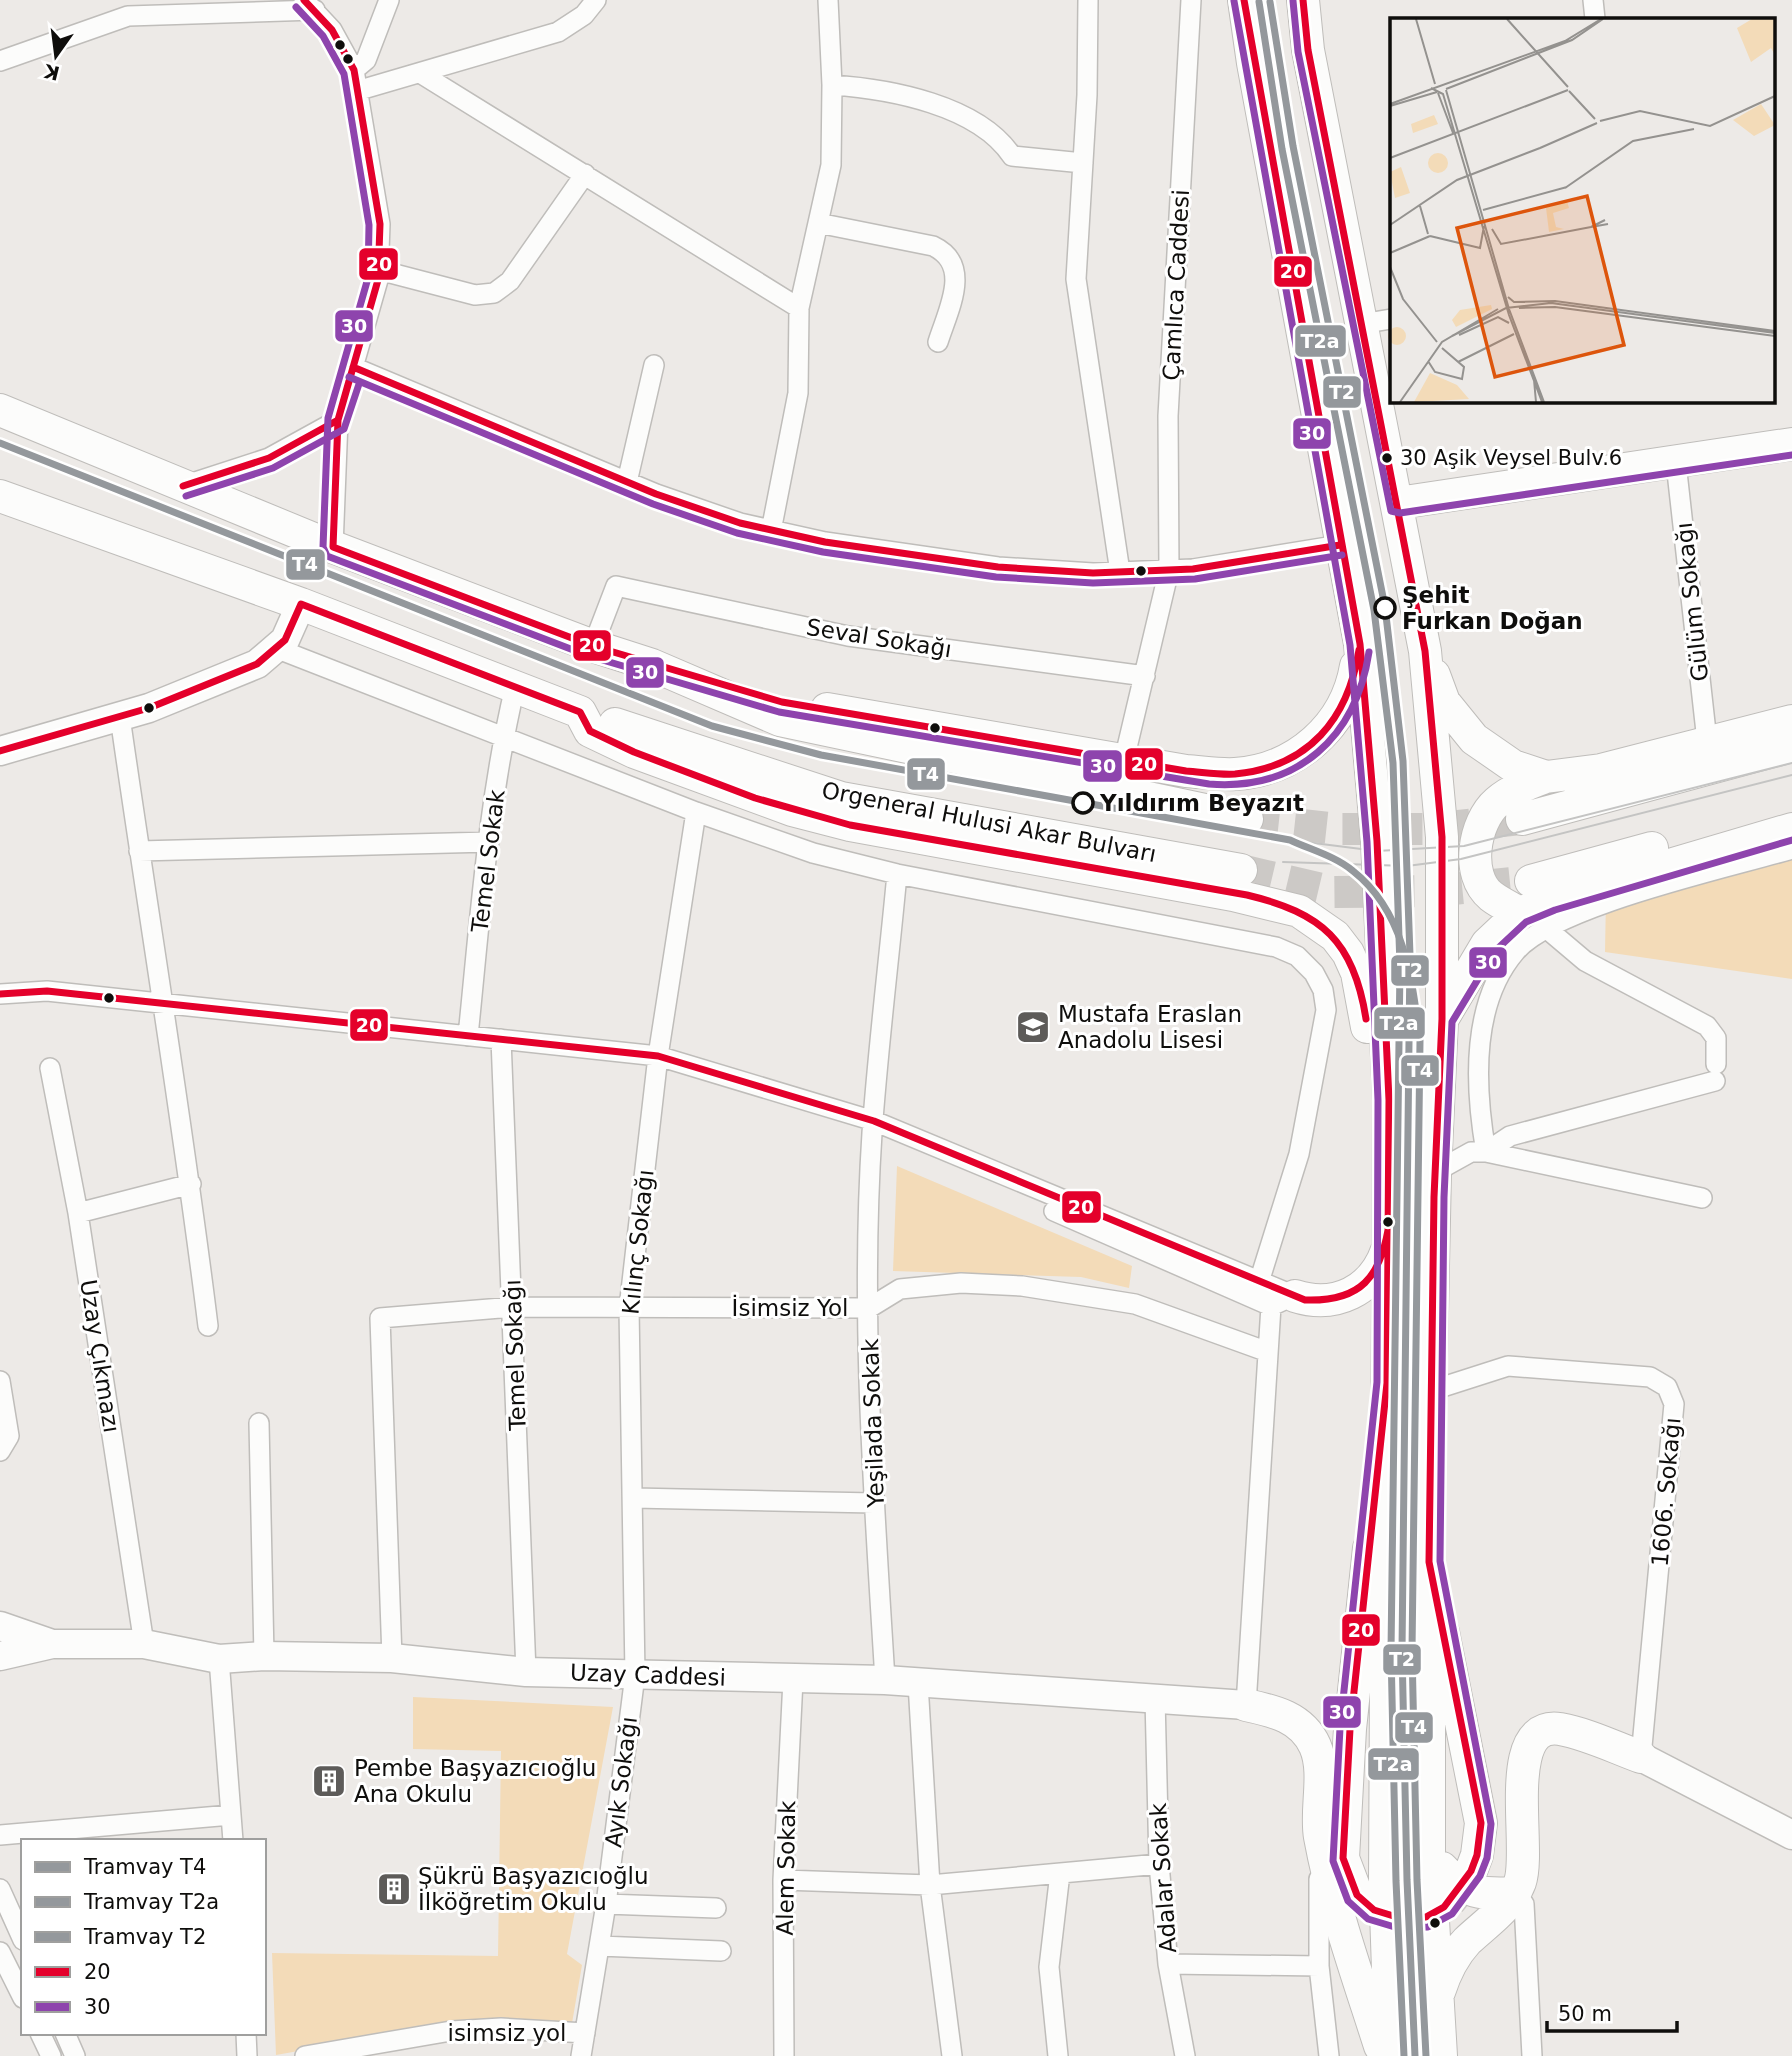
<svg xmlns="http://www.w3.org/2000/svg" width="1792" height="2056" viewBox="0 0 1792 2056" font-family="'DejaVu Sans',sans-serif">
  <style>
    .green { fill: #f3dbb8 }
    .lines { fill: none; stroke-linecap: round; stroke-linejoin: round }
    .primary-tunnel { stroke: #ccc9c6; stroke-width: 32; stroke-dasharray: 32 16; stroke-linecap: butt }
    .street-casing { stroke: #bfbdba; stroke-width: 22 }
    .secondary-casing { stroke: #bfbdba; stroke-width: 31 }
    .primary-casing { stroke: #bfbdba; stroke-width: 34 }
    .street { stroke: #fcfcfb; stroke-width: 19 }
    .secondary { stroke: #fcfcfb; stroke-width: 28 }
    .primary { stroke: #fcfcfb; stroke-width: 32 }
    .tram { stroke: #c4c4c3; stroke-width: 2 }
    .bus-1-casing { stroke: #fff; stroke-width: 12 }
    .bus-2-casing { stroke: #fff; stroke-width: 12 }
    .bus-1 { stroke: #e4002b; stroke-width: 7 }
    .bus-2 { stroke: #8e44ad; stroke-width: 7 }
    .tram-1-casing { stroke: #fff; stroke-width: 12 }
    .tram-2-casing { stroke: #fff; stroke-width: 12 }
    .tram-3-casing { stroke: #fff; stroke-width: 12 }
    .tram-1 { stroke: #94989c; stroke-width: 7 }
    .tram-2 { stroke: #94989c; stroke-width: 7 }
    .tram-3 { stroke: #94989c; stroke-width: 7 }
    .bus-dot { fill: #0f0e0c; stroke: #fff; stroke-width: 2.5 }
    .stop-dot { fill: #fff; stroke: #0f0e0c; stroke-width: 3.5 }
    .labels { text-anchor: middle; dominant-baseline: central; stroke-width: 6; stroke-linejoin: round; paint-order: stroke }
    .bus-label { font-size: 21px; fill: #0f0e0c; stroke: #fff; text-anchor: start }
    .street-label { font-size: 23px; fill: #0f0e0c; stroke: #fff }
    .stop-label { font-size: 23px; font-weight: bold; fill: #0f0e0c; stroke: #fff; text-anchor: start }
    .poi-label { font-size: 23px; fill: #0f0e0c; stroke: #fff; text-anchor: start }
    .inset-road { fill: none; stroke: #94928f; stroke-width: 2 }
    .view { fill: #dd550c; fill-opacity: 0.15; stroke: #dd550c; stroke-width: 3.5 }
    .inset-edge { fill: none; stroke: #0f0e0c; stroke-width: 3.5 }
    .line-badge { stroke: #fff; stroke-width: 2.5 }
    .badge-label { font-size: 19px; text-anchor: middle; font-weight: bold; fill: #fff }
  </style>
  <rect width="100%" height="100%" fill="#edeae7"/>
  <path class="green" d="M1792,848v131l-187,-27 1,-55z
    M897,1166l235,100 -3,22 -48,-11 -188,-6z
    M413,1697l200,10 -46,247 15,11 -11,64 -194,8 -101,18 -4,-102 226,3 3,-205 -88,-2z"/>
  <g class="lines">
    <path class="primary-tunnel" d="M1247,819l92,10h92l91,-10
      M1241,870l93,22 99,-1 98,-10
      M1363,1901c22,18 58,25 82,6 11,-10 18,-24 26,-36"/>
    <g class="street-casing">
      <path id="street" d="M304,0l28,30 22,40 26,154 -2,56 -40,140 -5,127
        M1088,0l-1,95 -11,184 44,293
        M1593,0l2,19
        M0,61l128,-45 187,-6
        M354,70l12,-10 23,-60
        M420,73l379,235
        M832,85c58,4 146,20 180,71l71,7
        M360,90l198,-58 26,-17 12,-15
        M818,223l115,23c40,19 15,64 5,96
        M379,270l96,25 19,-2 16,-12 75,-107
        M1361,324l30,-5
        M353,367l303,127 84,29 85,19 173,25 95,6 100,-4 147,-24
        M1676,463l31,278
        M627,482l27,-117
        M183,486l86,-28 69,-38
        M771,531l27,-138 1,-85 32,-143 1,-80 -4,-85
        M593,646l23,-60 232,50 297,40
        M278,649l418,163 117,41 84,21 379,73 21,9 17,17 9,17 3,20 -27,144 -40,128
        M120,717c29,203 63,405 88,609
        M1124,760l45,-190 -1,-154 23,-416
        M139,851l350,-9
        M1546,928l39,33 122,65 9,12v26
        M0,994l47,-3 611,65 216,65 421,175
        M468,1036c12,-117 20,-235 47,-349
        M501,1039l25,633
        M50,1068l28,145 66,431
        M1435,1172l36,-20h15l24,-16 205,-55
        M1702,1198l-216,-46c-11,-63 -16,-147 29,-200 38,-46 213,-84 277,-103
        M1054,1211l217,95
        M78,1213l113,-29
        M0,1381l9,55 -9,15
        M1430,1391l78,-25 142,11 17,10 7,17 -33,353
        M259,1423l5,233
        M634,1498l240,5
        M392,1658l-12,-340 133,-11 356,1 31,-19 61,-6 61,3 113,18 133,48
        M219,1659l14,182
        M885,1680c-11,-181 -25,-365 -13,-547 6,-86 17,-173 25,-259
        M918,1683l12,202 22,171
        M1155,1698l4,166 9,100 17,92
        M1246,1705l25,-399 11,-5
        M0,1835l231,-20
        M1319,1879v87l10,90
        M783,1880l147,5 229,-21
        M0,1889l23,51
        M1515,1893l9,11 8,152
        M606,1904l110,4
        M600,1946l121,5
        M0,1952l23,46
        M1168,1964l151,2
        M40,2033l11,23
        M65,2033l10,23
        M246,2033l1,23
        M305,2056l146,-25 50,-3 84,5
        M581,2056l25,-152 29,-229 -6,-367 29,-252 38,-244
        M784,2056l-1,-176 10,-200
        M1058,2056l-9,-89 11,-94"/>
    </g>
    <g class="secondary-casing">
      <path id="secondary" d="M0,751l149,-43 108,-44 28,-24 16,-36
        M0,1626l52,18 -52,12
        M52,1644h92l75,15 45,-3 128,2 134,14 359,8 361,25
        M1641,1757l151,78"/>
    </g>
    <g class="primary-casing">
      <path id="primary" d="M1244,0l9,63 107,581 17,197 12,259 -4,783 6,173
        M1303,0l5,50 117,601 17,186v182l-7,153 -6,282v399l12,203
        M0,410l333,137 260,99 59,19 128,55 467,99
        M0,496l301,108 279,108 10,19 44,21 158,58 58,15 383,70 66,16 36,25 13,17 9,20 10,54
        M1398,503l394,-59
        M1434,675l10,27 30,37 39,27 33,11 55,-7 191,-49
        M827,709l359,62c16,1 33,4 49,3 61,-4 111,-48 121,-108
        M615,724l226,74 400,72
        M1522,819l270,-73
        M1531,881l121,-33
        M1520,913c-9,-5 -20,-10 -29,-17 -26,-21 -17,-74 6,-94 14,-12 32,-19 49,-25
        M1443,1018l44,-74 33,-31 31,-13 241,-71
        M1295,1296c40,13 78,-5 92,-46
        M1443,1632l38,191 -4,32 -6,16
        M1246,1705c28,6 56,12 69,41 12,27 0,63 5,91 13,71 38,140 60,209
        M1442,1868c22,25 40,27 73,25
        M1357,1895l-14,-37 7,-129 19,-181
        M1439,1992c6,-19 14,-36 28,-51 19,-18 44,-34 53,-59 12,-35 -20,-162 40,-153 28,5 56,19 81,28"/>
    </g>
    <use href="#street" class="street"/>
    <use href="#secondary" class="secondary"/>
    <use href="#primary" class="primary"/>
    <path class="tram" d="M1290,840l87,11 87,-5 328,-83
      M1283,862l124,4 54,-7 331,-84"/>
    <g class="bus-1-casing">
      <path id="bus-1" d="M304,0l28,30 22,40 26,154 -2,56 -40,140 -5,127 260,99 189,56 404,69c16,1 33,4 49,3 74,-7 113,-55 124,-124
        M1244,0l116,644 17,197 12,259 -2,283 -37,346 -7,129 14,37 17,15 26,8 26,-1 18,-10 27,-36 6,-16 4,-32 -52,-261 5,-365 8,-178v-182l-17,-186 -117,-601 -5,-50
        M353,367l303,127 84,29 85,19 173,25 95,6 100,-4 147,-24
        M183,486l86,-28 69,-38 11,-39
        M0,751l149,-43 108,-44 28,-24 16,-36 279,108 10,19 44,21 121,46 95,27 397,70c75,18 107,46 119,124
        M0,994l47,-3 611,65 216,65 431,179c56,2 76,-23 84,-76"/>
    </g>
    <g class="bus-2-casing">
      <path id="bus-2" d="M1234,1l116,644 17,197 11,258 -1,282 -37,346 -7,133 15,40 20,18 30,9 30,-1 24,-13 28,-38 7,-18 4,-34 -51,-263 4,-364 8,-175 43,-71 31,-29 29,-12 237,-70
        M1293,1l5,51 93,459 9,2 392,-58
        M296,7l27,29 21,38 25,151 -1,53 -40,140 -5,129 4,9 262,100 190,56 430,72c89,7 147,-47 160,-132
        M349,377l304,127 84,29 86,19 173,25 97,6 102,-4 147,-24
        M186,496l87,-28 71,-39 15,-45"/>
    </g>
    <use href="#bus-1" class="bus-1"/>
    <use href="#bus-2" class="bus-2"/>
    <g class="tram-1-casing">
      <path id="tram-1" d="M0,443l712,283 109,29 469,85c21,10 45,16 63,31 52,41 59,108 67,170l-8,609 5,230 9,176"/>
    </g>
    <g class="tram-2-casing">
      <path id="tram-2" d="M1259,2l23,147 92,461 19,153 7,203 -9,685 5,230 8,175"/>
    </g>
    <g class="tram-3-casing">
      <path id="tram-3" d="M1270,2l23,144 92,461 18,154 7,194 -8,695 5,230 8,176"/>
    </g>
    <use href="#tram-1" class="tram-1"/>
    <use href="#tram-2" class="tram-2"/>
    <use href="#tram-3" class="tram-3"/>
  </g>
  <defs>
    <g id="school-square" transform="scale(1.75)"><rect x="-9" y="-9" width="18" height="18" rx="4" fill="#5d5b59" stroke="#fff"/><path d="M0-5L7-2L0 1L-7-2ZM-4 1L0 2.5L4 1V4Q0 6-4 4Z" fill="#fff"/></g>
    <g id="building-square" transform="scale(1.75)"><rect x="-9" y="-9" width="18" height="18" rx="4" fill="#5d5b59" stroke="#fff"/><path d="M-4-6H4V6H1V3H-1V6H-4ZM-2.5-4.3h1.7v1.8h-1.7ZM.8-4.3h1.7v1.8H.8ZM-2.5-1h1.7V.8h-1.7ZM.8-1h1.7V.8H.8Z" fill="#fff"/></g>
  </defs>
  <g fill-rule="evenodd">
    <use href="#school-square" x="1033" y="1027"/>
    <use href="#building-square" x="329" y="1781"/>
    <use href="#building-square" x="394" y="1889"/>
  </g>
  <g class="bus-dot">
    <circle cx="340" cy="45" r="6"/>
    <circle cx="348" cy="59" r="6"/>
    <circle cx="1387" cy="458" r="6"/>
    <circle cx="1141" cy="571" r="6"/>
    <circle cx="149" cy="708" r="6"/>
    <circle cx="935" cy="728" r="6"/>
    <circle cx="109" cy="998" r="6"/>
    <circle cx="1388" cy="1222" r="6"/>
    <circle cx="1435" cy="1923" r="6"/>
  </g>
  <g class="stop-dot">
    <circle cx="1385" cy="608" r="10"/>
    <circle cx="1083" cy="803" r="10"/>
  </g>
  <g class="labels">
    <g class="bus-label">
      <text x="1400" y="458">30 Aşik Veysel Bulv.6</text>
    </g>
    <g class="street-label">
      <text transform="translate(1176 285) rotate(-87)">Çamlıca Caddesi</text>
      <text transform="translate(1692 602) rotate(-96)">Gülüm Sokağı</text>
      <text transform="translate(879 638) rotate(9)">Seval Sokağı</text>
      <text transform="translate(989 822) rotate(11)">Orgeneral Hulusi Akar Bulvarı</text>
      <text transform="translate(488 861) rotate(-83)">Temel Sokak</text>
      <text transform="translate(638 1242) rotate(-84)">Kılınç Sokağı</text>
      <text x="790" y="1308">İsimsiz Yol</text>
      <text transform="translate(515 1355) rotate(-92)">Temel Sokağı</text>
      <text transform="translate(100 1356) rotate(81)">Uzay Çıkmazı</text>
      <text transform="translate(873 1423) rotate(-92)">Yeşilada Sokak</text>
      <text transform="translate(1666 1492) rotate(-85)">1606. Sokağı</text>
      <text transform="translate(648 1675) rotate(2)">Uzay Caddesi</text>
      <text transform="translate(621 1782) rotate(-83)">Ayık Sokağı</text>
      <text transform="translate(786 1868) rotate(-89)">Alem Sokak</text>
      <text transform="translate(1163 1878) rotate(-94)">Adalar Sokak</text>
      <text x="507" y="2033">isimsiz yol</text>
    </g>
    <g class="stop-label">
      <text x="1402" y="595">Şehit<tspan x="1402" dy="26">Furkan Doğan</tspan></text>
      <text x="1100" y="803">Yıldırım Beyazıt</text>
    </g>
    <g class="poi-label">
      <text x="1058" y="1014">Mustafa Eraslan<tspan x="1058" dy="26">Anadolu Lisesi</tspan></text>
      <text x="354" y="1768">Pembe Başyazıcıoğlu<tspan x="354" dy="26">Ana Okulu</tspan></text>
      <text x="418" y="1876">Şükrü Başyazıcıoğlu<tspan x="418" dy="26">İlköğretim Okulu</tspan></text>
    </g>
  </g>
  <g transform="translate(1390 18)">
    <rect width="385" height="385" fill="#edeae7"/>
    <path d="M362,1h23v36l-4,-7 -20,14 -14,-34zM371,86l14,21 -21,11 -21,-16zM44,97l4,9 -25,9 -2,-9zM38 145a10 10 0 1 1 20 0a10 10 0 1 1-20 0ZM11,149l9,26 -15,5 -5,-26zM177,183l2,7 -16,5 3,14 8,2 -15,3 -3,-24zM101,287l1,4 -36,18 -4,-7 8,-10zM-2 318a9 9 0 1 1 18 0a9 9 0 1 1-18 0ZM40,355l27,12 12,14 -55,3z" fill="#f3dbb8"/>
    <path class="inset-road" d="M26,1l19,65M117,1l61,68M41,70l12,6 66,221 33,87M56,71l126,-49 31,-21M56,72l63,219 35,93M179,73l26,28M48,75l15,40M0,86l175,-63 36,-22M0,88l47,-14M210,103l40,-10 70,15 65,-30M150,130l57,-25M0,140l178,-68M175,170l68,-47 61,-12M30,188l8,28M93,192l84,-23M215,202l-14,7 17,-3M0,207l67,-45 83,-32M102,211l9,15 90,-17M40,218l50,12 4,-22M0,235l40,-17M0,249l13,32 34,43M118,279l6,5 41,-1 220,30M129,290l36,-1 220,29M69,317l39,-18 11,6M62,318l54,-28 45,-5 224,30M38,343l7,11 27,7 2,-12 -22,-19M68,344l56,-28M144,362l2,22M10,384l42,-60 56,-33"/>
    <path class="view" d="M197,178l37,149 -129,32 -38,-149z"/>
    <rect width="385" height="385" class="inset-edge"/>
  </g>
  <g class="line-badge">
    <rect x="358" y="247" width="41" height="34" rx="7" fill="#e4002b"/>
    <rect x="1273" y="255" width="40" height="33" rx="7" fill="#e4002b"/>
    <rect x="334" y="309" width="40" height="34" rx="7" fill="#8e44ad"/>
    <rect x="1294" y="324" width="53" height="34" rx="7" fill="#94989c"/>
    <rect x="1322" y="375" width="40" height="34" rx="7" fill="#94989c"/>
    <rect x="1292" y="417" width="40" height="33" rx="7" fill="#8e44ad"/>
    <rect x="285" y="548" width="41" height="33" rx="7" fill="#94989c"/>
    <rect x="572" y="629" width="40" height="33" rx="7" fill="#e4002b"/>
    <rect x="625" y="656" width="40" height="33" rx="7" fill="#8e44ad"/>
    <rect x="1124" y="747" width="40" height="34" rx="7" fill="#e4002b"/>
    <rect x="1082" y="749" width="41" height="34" rx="7" fill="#8e44ad"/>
    <rect x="906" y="757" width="40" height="34" rx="7" fill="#94989c"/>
    <rect x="1468" y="946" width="40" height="33" rx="7" fill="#8e44ad"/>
    <rect x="1390" y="954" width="40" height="33" rx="7" fill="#94989c"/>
    <rect x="1373" y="1006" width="53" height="34" rx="7" fill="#94989c"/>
    <rect x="349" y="1008" width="40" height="34" rx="7" fill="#e4002b"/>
    <rect x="1400" y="1054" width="40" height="33" rx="7" fill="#94989c"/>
    <rect x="1061" y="1190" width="41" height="34" rx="7" fill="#e4002b"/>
    <rect x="1341" y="1613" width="40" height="34" rx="7" fill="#e4002b"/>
    <rect x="1382" y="1643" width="40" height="33" rx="7" fill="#94989c"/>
    <rect x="1322" y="1695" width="40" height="34" rx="7" fill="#8e44ad"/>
    <rect x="1394" y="1711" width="40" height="33" rx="7" fill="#94989c"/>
    <rect x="1367" y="1747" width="53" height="34" rx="7" fill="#94989c"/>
  </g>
  <g class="badge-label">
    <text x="379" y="271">20</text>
    <text x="1293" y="278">20</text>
    <text x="354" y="333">30</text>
    <text x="1320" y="348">T2a</text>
    <text x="1342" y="399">T2</text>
    <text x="1312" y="440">30</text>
    <text x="305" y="571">T4</text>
    <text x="592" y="652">20</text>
    <text x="645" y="679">30</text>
    <text x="1144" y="771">20</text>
    <text x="1103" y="773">30</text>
    <text x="926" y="781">T4</text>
    <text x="1488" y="969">30</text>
    <text x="1410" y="977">T2</text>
    <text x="1399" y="1030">T2a</text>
    <text x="369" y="1032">20</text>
    <text x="1420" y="1077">T4</text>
    <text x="1081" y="1214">20</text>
    <text x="1361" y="1637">20</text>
    <text x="1402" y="1666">T2</text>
    <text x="1342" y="1719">30</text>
    <text x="1414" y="1734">T4</text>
    <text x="1393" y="1771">T2a</text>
  </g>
  <rect x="21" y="1839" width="245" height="196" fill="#ffffff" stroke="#9f9f9e" stroke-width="2"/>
  <rect x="35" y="1862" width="35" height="10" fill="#94989c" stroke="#9f9f9e" stroke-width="2"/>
  <text x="84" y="1874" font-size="21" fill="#0f0e0c">Tramvay T4</text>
  <rect x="35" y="1897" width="35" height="10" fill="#94989c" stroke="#9f9f9e" stroke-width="2"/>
  <text x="84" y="1909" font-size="21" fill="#0f0e0c">Tramvay T2a</text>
  <rect x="35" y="1932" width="35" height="10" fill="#94989c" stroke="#9f9f9e" stroke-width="2"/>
  <text x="84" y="1944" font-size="21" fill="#0f0e0c">Tramvay T2</text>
  <rect x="35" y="1967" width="35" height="10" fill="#e4002b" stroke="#9f9f9e" stroke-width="2"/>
  <text x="84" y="1979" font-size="21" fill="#0f0e0c">20</text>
  <rect x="35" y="2002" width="35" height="10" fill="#8e44ad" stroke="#9f9f9e" stroke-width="2"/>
  <text x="84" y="2014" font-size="21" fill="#0f0e0c">30</text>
  <g transform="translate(56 56) rotate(194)" stroke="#ffffff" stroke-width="5" paint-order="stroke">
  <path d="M0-5L12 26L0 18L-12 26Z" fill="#0f0e0c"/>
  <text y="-10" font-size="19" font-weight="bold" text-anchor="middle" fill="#0f0e0c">K</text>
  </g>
  <path d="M1547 2021v10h130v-10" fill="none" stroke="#0f0e0c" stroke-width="3.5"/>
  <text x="1558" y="2021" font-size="21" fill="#0f0e0c" stroke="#ffffff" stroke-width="5" paint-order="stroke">50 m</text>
</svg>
